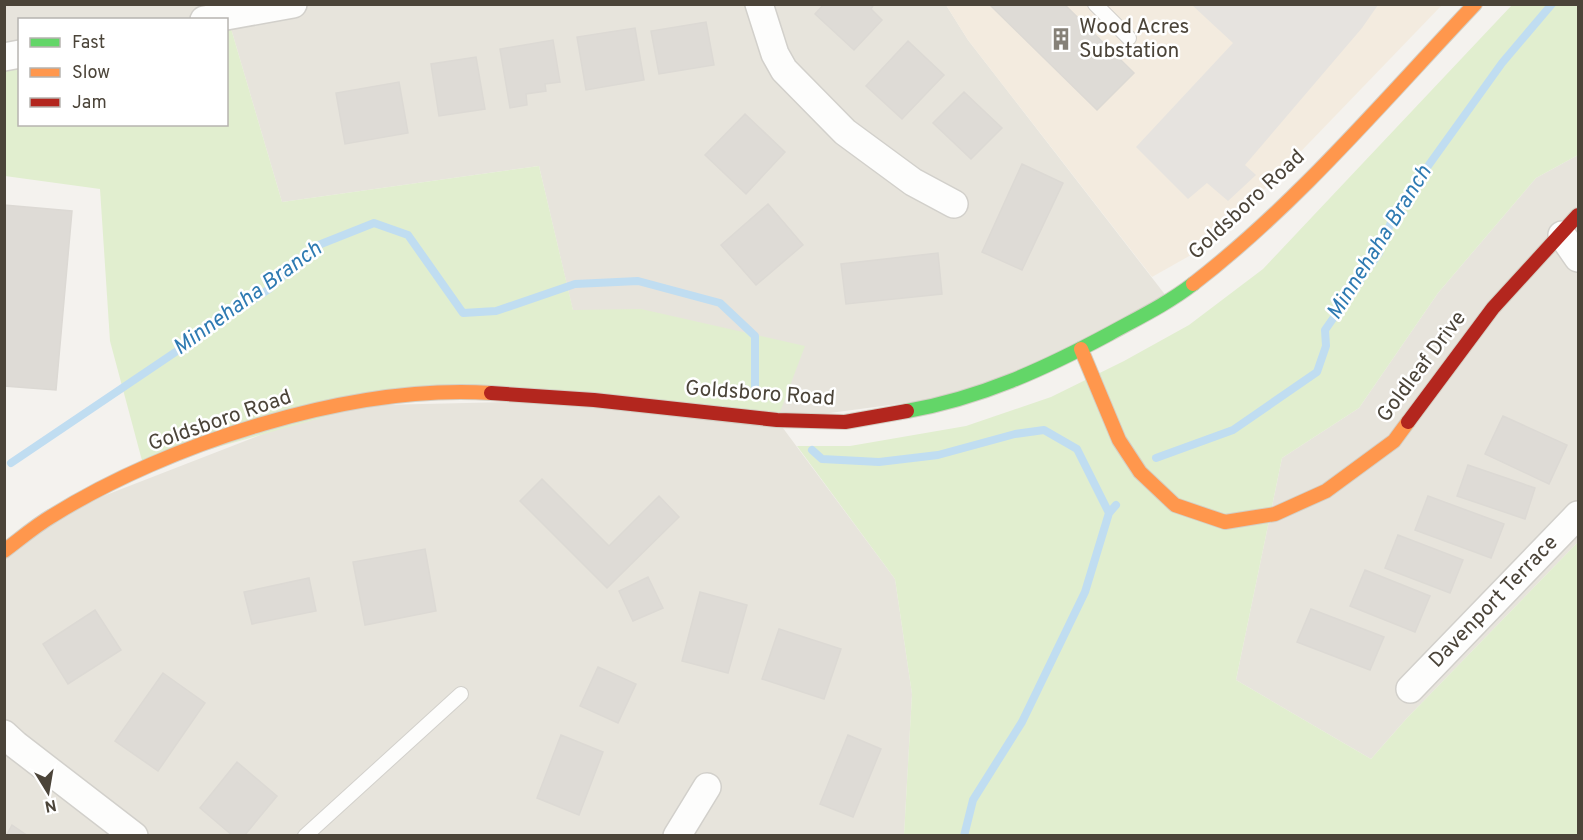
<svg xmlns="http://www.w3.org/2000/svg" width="1583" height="840" viewBox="0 0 1583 840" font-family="Overpass,sans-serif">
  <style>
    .residential { fill: #e7e4dc }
    .commercial { fill: #f3ebdf }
    .green { fill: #e1eecf }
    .parking { fill: #e6e3df }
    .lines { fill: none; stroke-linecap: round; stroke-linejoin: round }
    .stream { stroke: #c0ddf1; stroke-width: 8 }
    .building { fill: #dedbd6; stroke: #dcd9d4; stroke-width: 1.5 }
    .lane-casing { stroke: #d2d0cb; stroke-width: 16 }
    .street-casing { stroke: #d2d0cb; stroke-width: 30 }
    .fast-casing { stroke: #d3cfc5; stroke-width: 16 }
    .slow-casing { stroke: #d3cfc5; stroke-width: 16 }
    .jam-casing { stroke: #d3cfc5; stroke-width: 16 }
    .lane { stroke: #fdfdfc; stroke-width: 14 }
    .street { stroke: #fdfdfc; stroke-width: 27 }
    .fast { stroke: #63d668; stroke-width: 14 }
    .slow { stroke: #ff974d; stroke-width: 14 }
    .jam { stroke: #b3261e; stroke-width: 14 }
    .labels { text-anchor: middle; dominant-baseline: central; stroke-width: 5; stroke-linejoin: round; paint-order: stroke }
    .poi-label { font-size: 21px; fill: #4b4439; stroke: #fff; text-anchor: start }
    .street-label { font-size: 21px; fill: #4b4439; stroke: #fff }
    .water-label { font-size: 22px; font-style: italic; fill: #2e7ab2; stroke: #fff }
  </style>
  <rect width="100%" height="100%" fill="#f4f2ee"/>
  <path class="residential" d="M5,5h941l22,35 202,261 -182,91 -211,28 118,159 17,115 -8,141h-899v-284l47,-35 283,-110 259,-6 -55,-234 -257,36 -55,-187 -23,5h-184l-1,34 -14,3z
    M1578,155v387l-171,176 -36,41 -135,-79 46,-222 77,-50 79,-115 98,-115z"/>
  <path class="commercial" d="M946,5h496l-213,221 -38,29 -39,22 -184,-237z"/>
  <path class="green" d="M1512,5h66v150l-42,23 -98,115 -79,115 -77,50 -46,222 135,79 36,-41 171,-176v293h-674l8,-141 -17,-115 -98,-133h53l116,-20 85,-29 73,-36 65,-36 74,-56z
    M227,15l55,187 257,-36 34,144 68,-1 164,37 -28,74 -368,-27 -265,75 -34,-127 -10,-152 -95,-13 -1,-119 15,-3 1,70h206z"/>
  <path class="parking" d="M1192,5h186l-16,23 -117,137 11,10 -28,26 -21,-18 -19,16 -52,-52 97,-104z"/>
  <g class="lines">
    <path class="stream" d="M812,450l10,9 57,3 59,-7 77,-21 29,-4 33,19 32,64 7,-8
      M1156,458l77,-28 84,-58 9,-26 -1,-16 54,-77 16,-41 107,-149 50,-59
      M11,463l258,-174 47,-43 58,-23 34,12 55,78 33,-2 79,-27 63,-3 82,22 35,33v55
      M964,836l9,-36 49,-78 63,-130 24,-79"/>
  </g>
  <path class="building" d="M824,4h50l-3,5 11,11 -28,30 -39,-36z
    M989,4h75l70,69 -37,37z
    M706,22l8,43 -55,9 -8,-43z
    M635,28l9,52 -58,10 -9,-53z
    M553,40l7,42 -15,2 1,7 -20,3 1,11 -17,3 -10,-59z
    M908,41l36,34 -42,44 -36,-33z
    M476,57l9,52 -46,7 -8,-52z
    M399,82l9,51 -63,11 -9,-51z
    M964,92l38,36 -31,31 -38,-36z
    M745,114l40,38 -39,42 -41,-39z
    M1022,164l41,19 -41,87 -40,-18z
    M768,204l35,41 -47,40 -35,-40z
    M4,205l68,6 -16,179 -52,-4z
    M938,253l4,41 -96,10 -5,-40z
    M1503,416l64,29 -18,39 -64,-30z
    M1468,465l67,23 -10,31 -68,-23z
    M542,479l67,67 50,-50 20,21 -72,71 -87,-87z
    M1428,496l76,28 -13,34 -76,-28z
    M1398,535l65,25 -13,33 -65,-25z
    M425,549l11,62 -71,14 -12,-63z
    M1365,570l65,26 -15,36 -65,-26z
    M648,577l15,31 -30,13 -14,-30z
    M309,578l7,33 -64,13 -8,-32z
    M700,592l47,13 -19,68 -46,-12z
    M1311,609l73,28 -14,33 -73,-28z
    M95,610l26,40 -53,34 -25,-40z
    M779,629l62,20 -17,50 -62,-20z
    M598,667l38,17 -18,39 -38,-17z
    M163,673l42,30 -47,68 -43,-30z
    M561,735l42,17 -24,63 -42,-17z
    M848,735l33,14 -28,68 -33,-13z
    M237,762l40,34 -33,40h-11l-33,-28z
    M12,825l16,11h-22z"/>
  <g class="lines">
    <g class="lane-casing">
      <path id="lane" d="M1095,4l34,34
        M305,836l156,-142"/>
    </g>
    <g class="street-casing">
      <path id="street" d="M759,4l16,50 9,16 61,62 68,50 41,22
        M204,20l89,-16
        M4,57l16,-3
        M1562,235l16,23
        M1410,689l168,-174
        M4,734l12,11 118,91
        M677,836l30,-49"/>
    </g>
    <g class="fast-casing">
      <path id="fast" d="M907,411c74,-13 137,-42 202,-77 29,-16 58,-30 84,-50"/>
    </g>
    <g class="slow-casing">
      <path id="slow" d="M1193,284c104,-80 192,-185 282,-280
        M1081,349l38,91 21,32 35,33 50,17 50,-8 51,-23 68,-50 14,-19
        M4,551c16,-12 31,-25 48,-35 117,-73 300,-132 439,-123"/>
    </g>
    <g class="jam-casing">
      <path id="jam" d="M491,393l103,7 183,20 68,2 62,-11
        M1408,422l85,-114 85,-93"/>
    </g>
    <use href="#lane" class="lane"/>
    <use href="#street" class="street"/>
    <use href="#fast" class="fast"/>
    <use href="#slow" class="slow"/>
    <use href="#jam" class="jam"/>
  </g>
  <defs>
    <g id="building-bare" transform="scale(1.8)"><path d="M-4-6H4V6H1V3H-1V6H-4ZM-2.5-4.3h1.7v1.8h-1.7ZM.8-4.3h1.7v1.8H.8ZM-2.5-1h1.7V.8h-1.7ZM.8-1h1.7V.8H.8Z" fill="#868178" stroke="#fff" stroke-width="2.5" paint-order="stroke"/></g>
  </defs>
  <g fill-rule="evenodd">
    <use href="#building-bare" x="1061" y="39"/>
  </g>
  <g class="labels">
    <g class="poi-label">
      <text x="1079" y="27">Wood Acres<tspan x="1079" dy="24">Substation</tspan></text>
    </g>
    <g class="street-label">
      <text transform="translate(1247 205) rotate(-43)">Goldsboro Road</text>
      <text transform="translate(1422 367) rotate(-53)">Goldleaf Drive</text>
      <text transform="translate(760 394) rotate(4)">Goldsboro Road</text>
      <text transform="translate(220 421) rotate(-19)">Goldsboro Road</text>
      <text transform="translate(1494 602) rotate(-46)">Davenport Terrace</text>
    </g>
    <g class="water-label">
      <text transform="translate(1380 243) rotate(-58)">Minnehaha Branch</text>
      <text transform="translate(248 299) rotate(-36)">Minnehaha Branch</text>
    </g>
  </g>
  <rect width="1583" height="840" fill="none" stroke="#4b4439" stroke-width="12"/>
  <rect x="18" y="18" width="210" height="108" fill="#ffffff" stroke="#b7b4b0" stroke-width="1.5"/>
  <rect x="30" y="38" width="30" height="9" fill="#63d668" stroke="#b7b4b0" stroke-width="1.5"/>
  <text x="72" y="48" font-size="18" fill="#4b4439">Fast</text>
  <rect x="30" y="68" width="30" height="9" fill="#ff974d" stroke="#b7b4b0" stroke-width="1.5"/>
  <text x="72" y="78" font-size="18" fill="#4b4439">Slow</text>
  <rect x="30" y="98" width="30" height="9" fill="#b3261e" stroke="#b7b4b0" stroke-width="1.5"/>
  <text x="72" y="108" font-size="18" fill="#4b4439">Jam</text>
  <g transform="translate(48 792) rotate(169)" stroke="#ffffff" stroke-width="4.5" paint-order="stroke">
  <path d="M0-4.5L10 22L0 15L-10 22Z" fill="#4b4439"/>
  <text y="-9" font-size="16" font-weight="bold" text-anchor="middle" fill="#4b4439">N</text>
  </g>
</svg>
